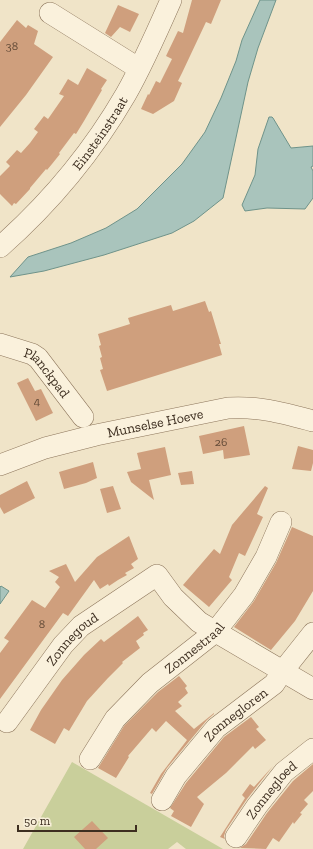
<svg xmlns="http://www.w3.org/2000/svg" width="313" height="849" viewBox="0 0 313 849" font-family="'Zilla Slab',serif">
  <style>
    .green { fill: #c9cf9b }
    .water { fill: #a9c4bc; stroke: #6f938a }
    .building { fill: #cf9f7d }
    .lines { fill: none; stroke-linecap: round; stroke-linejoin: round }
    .minor-casing { stroke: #8d765c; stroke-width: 22 }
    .minor { stroke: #faf1dc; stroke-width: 21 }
    .labels { text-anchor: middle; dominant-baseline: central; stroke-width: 4; stroke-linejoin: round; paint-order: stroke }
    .number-label { font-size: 12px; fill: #624a37 }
    .street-label { font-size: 14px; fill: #3d2e20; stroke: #f7eed8 }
  </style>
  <rect width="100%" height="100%" fill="#f0e4c8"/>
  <path class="green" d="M72,762l151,87h-37l-9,-7 -9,7h-145z"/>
  <path class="water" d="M260,0h16l-18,48 -10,34 -25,116 -29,23 -22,12 -68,22 -60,16 -34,6 18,-20 43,-14 35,-15 31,-19 45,-45 23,-32 16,-34 15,-37 6,-21z
    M269,117h3l1,1 18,30 22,-2v20l-2,1 2,4v27l-8,11 -38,-1 -22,3 -3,-6 13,-30 3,-26z
    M1,586l8,5 -9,13v-17z"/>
  <path class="building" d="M192,0h29l-10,24 -5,-2 -24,51 -4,8 4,2 -8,18 -21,13 -12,-5 7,-15 1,1 7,-14 4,2 12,-24 -6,-3 12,-25 5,2z
    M118,5l21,9 -9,18 -10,-5 -9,10 -6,-4z
    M17,20l9,8 2,-3 10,6 -4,13 19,13 -27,38 -26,32v-85z
    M87,68l20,12 -6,9 1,1 -18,31 -8,13 -2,-1 -15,20 1,1 -8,10 -5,6 -1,-1 -16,19v1l-14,15 -2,-1 -2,3 -12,-12v-18l10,-10 -4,-4 11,-12 4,3 9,-10 8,-11 -4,-3 10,-13 4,3 16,-23 -5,-2 9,-15 10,6z
    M205,301l4,11 2,-1 10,33h-2l3,11 -115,36 -7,-21 3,-1 -3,-11 2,-1 -3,-11 2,-1 -3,-11 32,-10 -2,-6 43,-13 2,6z
    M28,378l7,13 6,-2 12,24 -17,8 -19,-38z
    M244,426l6,29 -26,4 -1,-9 -20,4 -4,-18z
    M298,446l15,4v13l-2,8 -19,-2z
    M165,447l6,28 -22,5 5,20 -23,-18 -4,-10 14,-3 -4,-16z
    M93,462l4,16 -11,5 -22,6 -5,-17z
    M192,471l2,13 -13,1 -3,-12z
    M27,481l8,17 -31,16 -4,-7v-12z
    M113,486l8,23 -14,4 -7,-24z
    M265,486l3,2 -11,26 6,3 -18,39 -6,-3 -10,24 3,3 -23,27 -26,-22 31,-36 6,5 12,-29z
    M292,527l21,9v55l-18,30 -24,29 -37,-23 20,-26 22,-38z
    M129,536l9,23 -7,5 3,4 -9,5 2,2 -9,5 -9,6 -1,-2 -8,5 -6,-9 -26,36 -5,-3 -63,86v-46l9,-12 -5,-3 28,-38 13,8 15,-21 -5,-5 4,-5 -10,-6 17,-7 9,18 22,-25z
    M138,616l10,14 -5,3 1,2 -8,6 4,7 -18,14 1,1 -15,15 -21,23 -18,30 -5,-3 -9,16 -25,-14 11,-20 21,-30 22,-25 17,-16 3,3z
    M179,676l8,10 -2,2 3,5 -10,9 4,4 -7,5 19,18 20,-16v1l-7,6 -40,48 -15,26 -2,-1 11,-19 26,-34 -21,-19 -10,11 -4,-4 -24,28 1,1 -13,21 -18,-10 26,-42 34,-34z
    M251,717l8,10 -3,2 10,11 -11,9 -2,-3 -27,27 -29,24 7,7 -13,23 -20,-11 3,-5 -4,-3 16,-25 38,-46z
    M313,764v27l-9,9 4,4 -8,9 2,1 -8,10 -1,-2 -14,20 -6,-4 -7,11 -26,-1 6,-4 21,-31 26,-32z
    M273,766l-26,33 -21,31 -2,6 1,3 -5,-2 25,-39 -3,-3 8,-11 4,3z
    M92,821l16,17 -12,11h-11l-11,-12z"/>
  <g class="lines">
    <g class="minor-casing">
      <g id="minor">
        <path d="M50,13l88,55"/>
        <path id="s1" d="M0,247c50,-44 93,-96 126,-153 17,-30 31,-62 45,-94"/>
        <path id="s2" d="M0,344l32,10 6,4 45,59"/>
        <path id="s3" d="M0,465l45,-17 51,-13 132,-27c31,-2 55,5 85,13"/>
        <path id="s4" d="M7,722l56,-77 18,-19 76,-51 16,22 26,25 114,67"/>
        <path id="s5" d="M90,759l25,-40 35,-36 65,-51 29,-37 22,-38 15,-35"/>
        <path id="s6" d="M162,800l14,-24 40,-48 58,-44 8,-12 31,-39"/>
        <path id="s7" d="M236,837l21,-31 27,-34 29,-23"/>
      </g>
    </g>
    <use href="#minor" class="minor"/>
  </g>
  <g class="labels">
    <g class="number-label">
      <text x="12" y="46">38</text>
      <text x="37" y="401">4</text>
      <text x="221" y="442">26</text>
      <text x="42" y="624">8</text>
    </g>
    <g class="street-label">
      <text stroke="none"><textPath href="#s1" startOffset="152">Einsteinstraat</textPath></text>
      <text stroke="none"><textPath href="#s2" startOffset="57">Planckpad</textPath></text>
      <text stroke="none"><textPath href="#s3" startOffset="161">Munselse Hoeve</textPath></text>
      <text stroke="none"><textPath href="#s4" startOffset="106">Zonnegoud</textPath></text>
      <text stroke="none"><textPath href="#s5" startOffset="154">Zonnestraal</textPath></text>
      <text stroke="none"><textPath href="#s6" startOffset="114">Zonnegloren</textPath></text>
      <text stroke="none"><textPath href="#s7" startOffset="59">Zonnegloed</textPath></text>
    </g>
  </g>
  <path d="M18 825v6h118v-6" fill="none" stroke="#3d2e20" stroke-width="2"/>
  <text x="24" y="825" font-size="12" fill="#3d2e20" stroke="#f7eed8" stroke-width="3" paint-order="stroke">50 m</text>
</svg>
